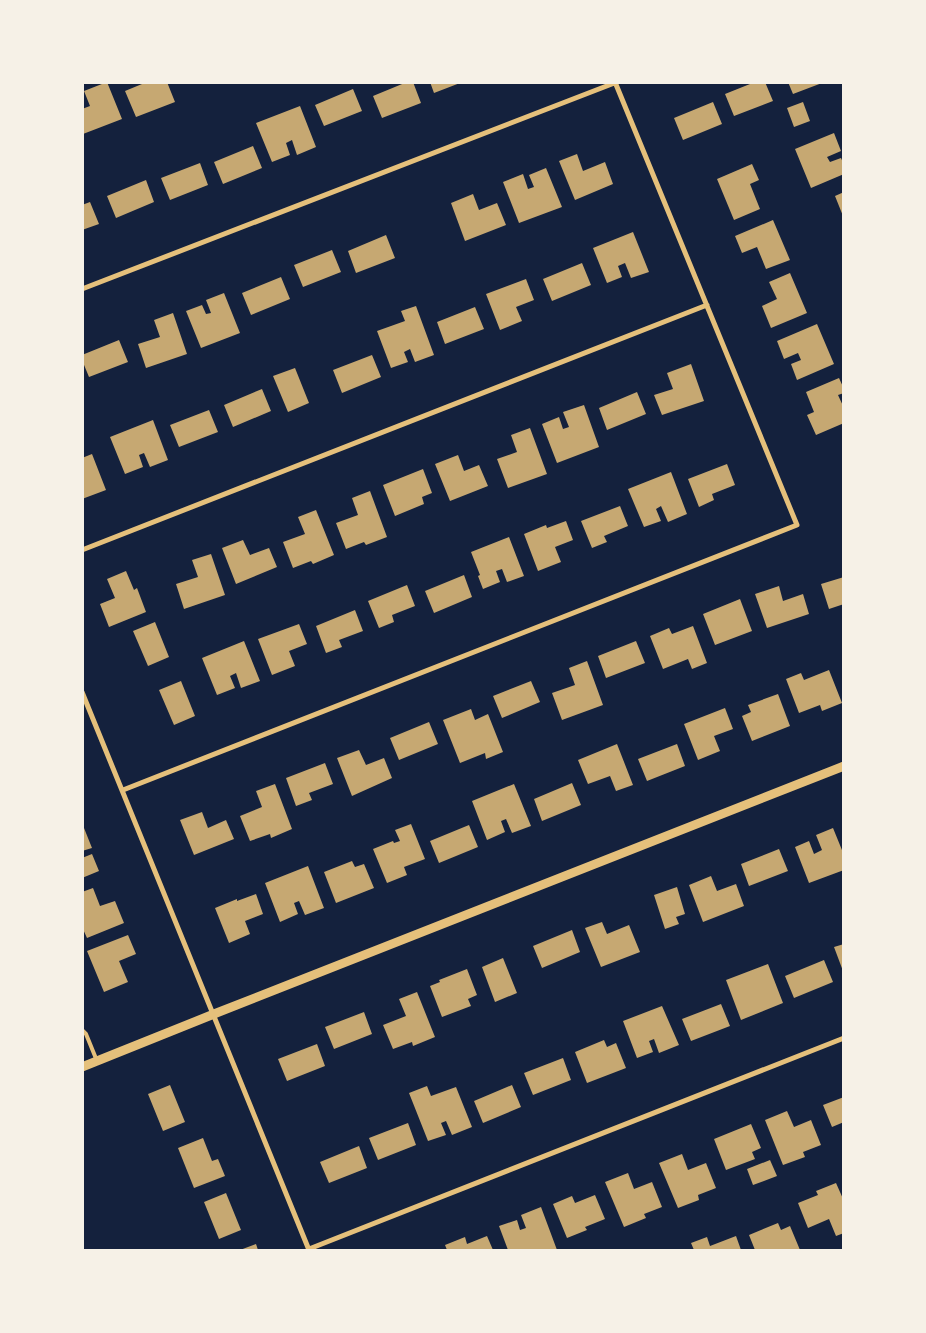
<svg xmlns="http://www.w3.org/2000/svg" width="926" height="1333" viewBox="0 0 926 1333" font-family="'Open Sans',sans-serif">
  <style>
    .building { fill: #c6a872 }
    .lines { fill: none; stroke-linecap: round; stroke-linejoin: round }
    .service { stroke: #e5c07b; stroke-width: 4 }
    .minor { stroke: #e5c07b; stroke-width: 5 }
    .tertiary { stroke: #e5c07b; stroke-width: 9 }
  </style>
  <rect width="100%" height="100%" fill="#14213d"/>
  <path class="building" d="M107,82l15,37 -39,15 -1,-25 8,-3 -6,-15z
    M141,82h26l8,20 -39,15 -11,-26 17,-7z
    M407,82h6l8,21 -39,15 -9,-22z
    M430,82h30v1l-26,10z
    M755,82h10l8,19 -39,15 -9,-22z
    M788,82h34v1l-29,11z
    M353,89l9,22 -38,15 -9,-21z
    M713,102l9,22 -39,16 -9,-22z
    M803,102l7,19 -16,6 -7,-19z
    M300,106l16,41 -19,8 -5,-15 -6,3 4,12 -18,7 -16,-39z
    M834,133l7,18 -14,6 3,5 11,-4 3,7v9l-33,14 -16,-39z
    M253,146l9,22 -39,16 -9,-22z
    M577,154l6,17 22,-9 8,22 -38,16 -16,-39z
    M200,163l8,22 -38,15 -9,-22z
    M752,164l7,16 -9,4 10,25 -26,11 -17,-41z
    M546,168l16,39 -43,16 -16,-41 20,-8 5,15 6,-2 -5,-12z
    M146,180l8,22 -38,16 -9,-22z
    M844,192v24h-1l-8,-20z
    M473,194l6,16 18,-7 9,22 -41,16 -14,-38z
    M90,202l9,22 -17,6v-25z
    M773,220l17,40 -24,9 -9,-22 -15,6 -7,-17z
    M633,232l16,40 -18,6 -6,-15 -7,3 4,11 -15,6 -14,-35z
    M386,235l9,23 -39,15 -8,-22z
    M332,250l9,22 -38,15 -9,-22z
    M582,263l9,22 -39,16 -9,-22z
    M790,273l17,40 -36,15 -9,-22 15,-7 -8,-17z
    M281,277l9,22 -39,16 -9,-22z
    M526,279l8,21 -18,7 6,14 -22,9 -14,-36z
    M224,293l16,40 -39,15 -15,-37 16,-6 4,9 5,-1 -5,-13z
    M416,306l18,49 -19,7 -5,-13 -6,3 4,10 -17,6 -14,-37 28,-10 -4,-10z
    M475,307l9,22 -39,15 -8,-22z
    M173,313l14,41 -41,14 -8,-24 22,-7 -6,-17z
    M817,324l17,40 -37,16 -6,-16 10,-4 -3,-7 -14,6 -7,-18z
    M119,340l9,22 -39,15 -7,-17v-5z
    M372,355l9,22 -39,16 -9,-23z
    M691,364l13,37 -42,14 -8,-20 19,-6 -6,-16z
    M295,368l14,35 -21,9 -15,-36z
    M839,378l5,11v4l-6,2 6,13v15l-28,12 -9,-20 7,-3 -8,-20z
    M262,389l9,22 -38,16 -9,-22z
    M637,392l9,22 -39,16 -8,-22z
    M584,405l15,42 -42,16 -15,-39 17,-7 4,12 6,-2 -6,-15z
    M209,410l9,22 -39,15 -9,-22z
    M153,420l15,40 -18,7 -6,-14 -5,2 4,12 -18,7 -15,-37z
    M530,428l17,46 -39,14 -11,-29 20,-7 -6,-17z
    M92,454l14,36 -24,9v-41z
    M458,455l6,16 15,-6 9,21 -38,15 -15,-37z
    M727,464l8,21 -23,9 2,6 -15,7 -11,-28z
    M423,469l9,24 -10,4 2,7 -29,12 -12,-31z
    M671,472l16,42 -19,8 -7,-16 -5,3 5,12 -17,6 -16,-38z
    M370,491l17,46 -21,8 -2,-3 -18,7 -10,-26 22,-8 -6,-17z
    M620,506l8,20 -24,10 3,6 -15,6 -11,-27z
    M316,510l18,45 -21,9 -2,-3 -18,7 -10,-26 22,-8 -7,-17z
    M566,521l7,19 -18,7 6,15 -23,9 -14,-37 22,-9 1,3z
    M509,537l15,39 -17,6 -5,-13 -6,2 4,11 -17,7 -5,-13 2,-1 -9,-23z
    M243,540l7,15 19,-7 8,19 -41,17 -14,-36z
    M211,554l14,41 -41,14 -8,-25 22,-7 -6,-17z
    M126,571l8,19 3,-2 9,24 -37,15 -9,-23 15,-6 -8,-19z
    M464,575l8,22 -38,16 -9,-22z
    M844,577v27l-15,5 -8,-25z
    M407,585l8,21 -23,9 2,7 -15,6 -11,-27z
    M779,586l4,15 20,-7 6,20 -42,14 -12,-34z
    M740,599l12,32 -37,14 -12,-31z
    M355,610l8,21 -24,9 3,7 -16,6 -10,-27z
    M155,622l14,35 -21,9 -15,-35z
    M299,624l8,20 -18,7 6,15 -23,9 -14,-36z
    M693,626l14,37 -15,6 -4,-10 -25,10 -13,-33 19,-8 3,6z
    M244,641l16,40 -19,7 -5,-15 -6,3 5,12 -18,7 -15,-37z
    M636,641l9,22 -39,15 -8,-22z
    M587,661l16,44 -41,15 -10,-27 23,-8 -6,-17z
    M829,670l13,33 -20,8 -2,-6 -21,8 -13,-34 15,-6 3,7z
    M181,681l14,35 -21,9 -15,-35z
    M531,681l9,21 -38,16 -9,-22z
    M778,694l12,32 -38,15 -10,-25 9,-4 -3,-7z
    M725,708l8,21 -19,7 6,15 -22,9 -14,-36z
    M471,709l4,11 13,-6 15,38 -17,7 -1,-6 -25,10 -17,-43z
    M429,722l9,22 -39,16 -9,-22z
    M617,744l16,41 -17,6 -6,-15 -22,8 -10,-24z
    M677,744l8,22 -38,15 -9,-22z
    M359,750l7,15 18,-7 8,20 -40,18 -15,-38z
    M325,763l8,21 -24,9 3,7 -16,6 -10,-28z
    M572,783l9,22 -39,16 -8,-22z
    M275,784l17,45 -21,9 -1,-4 -20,7 -10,-25 22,-9 -6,-16z
    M514,784l17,42 -19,7 -6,-14 -5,2 4,11 -18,8 -15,-39z
    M202,812l6,16 18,-8 8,19 -40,16 -14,-35z
    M411,824l14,35 -21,8 3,8 -20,8 -14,-34 20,-8 1,2 6,-2 -5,-11z
    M469,825l9,22 -39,16 -9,-22z
    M84,828l8,20 -10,3v-22z
    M833,828l11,27v15l-35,13 -14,-36 14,-6 5,13 8,-4 -6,-15z
    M779,849l9,22 -39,15 -8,-22z
    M92,854l7,17 -17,7v-20z
    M352,861l3,6 9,-3 10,24 -38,15 -12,-31z
    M308,866l16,42 -19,7 -6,-14 -5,2 4,11 -18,8 -15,-39z
    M711,876l6,15 19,-7 8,22 -41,16 -14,-37z
    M677,887l8,27 -9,3 3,7 -14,5 -11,-34z
    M93,888l7,18 15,-5 9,22 -37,15 -5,-11v-35z
    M256,894l7,20 -18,7 5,13 -21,9 -14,-35 22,-9v2z
    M602,922l5,12 22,-9 11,27 -39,15 -16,-39z
    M572,930l8,22 -38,16 -9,-22z
    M128,935l8,19 -17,7 9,21 -24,10 -17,-41z
    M844,944v27h-1l-9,-24z
    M503,958l14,35 -22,9 -13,-35z
    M824,960l9,22 -39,16 -9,-22z
    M768,964l15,39 -42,17 -15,-40z
    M467,969l10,26 -9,4 3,7 -29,11 -12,-31 10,-4 -1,-2z
    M417,992l18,45 -22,9 -1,-4 -19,7 -10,-24 23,-9 -7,-17z
    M721,1004l9,22 -39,15 -9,-22z
    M662,1006l17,39 -20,8 -5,-14 -5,2 4,11 -16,6 -14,-37z
    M364,1012l8,22 -38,15 -9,-22z
    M604,1040l3,7 9,-4 10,25 -39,15 -12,-31z
    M317,1044l8,22 -38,15 -9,-22z
    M563,1058l8,22 -38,15 -9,-22z
    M170,1085l15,37 -22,9 -15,-37z
    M512,1085l9,22 -38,16 -9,-22z
    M427,1086l4,10 25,-9 16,40 -20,8 -6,-14 -5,2 5,12 -18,6 -19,-48z
    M844,1097v25l-12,5 -9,-22z
    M787,1111l7,16 17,-7 10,25 -18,7 2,5 -22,8 -18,-45z
    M408,1123l8,22 -38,15 -9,-22z
    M751,1124l10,24 -9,4 3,7 -29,11 -12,-31z
    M203,1138l9,23 6,-2 7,17 -31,12 -16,-40z
    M359,1146l8,22 -38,15 -9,-21z
    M682,1154l6,16 18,-7 10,25 -18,7 1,5 -21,8 -19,-45z
    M770,1160l7,16 -24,9 -6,-16z
    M628,1173l6,16 18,-7 10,25 -18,7 2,4 -22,9 -19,-45z
    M836,1183l8,18v32l-8,3 -7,-17 -21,9 -10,-25 20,-8 -2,-4z
    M226,1193l15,37 -22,9 -15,-37z
    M595,1195l10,24 -20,8 2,3 -20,8 -14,-34 19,-8 3,7z
    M541,1207l16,43h-49l-9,-24 18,-6 3,10 6,-2 -5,-13z
    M778,1223l3,7 9,-4 10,24h-45l-6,-15z
    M487,1236l6,14h-46l-2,-5 20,-8 2,7z
    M736,1236l5,14h-47l-3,-7 16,-6 3,9z
    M256,1244l2,6h-18z"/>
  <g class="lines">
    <path class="service" d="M82,1030l4,4 11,27"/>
    <path class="minor" d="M82,289l535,-207
      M82,550l625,-245
      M82,692l227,558
      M123,790l674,-265 -182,-443
      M309,1249l535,-211"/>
    <path class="tertiary" d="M82,1067l132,-53 630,-248"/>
  </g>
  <rect width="926" height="1333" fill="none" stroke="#f6f1e7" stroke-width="168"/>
</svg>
